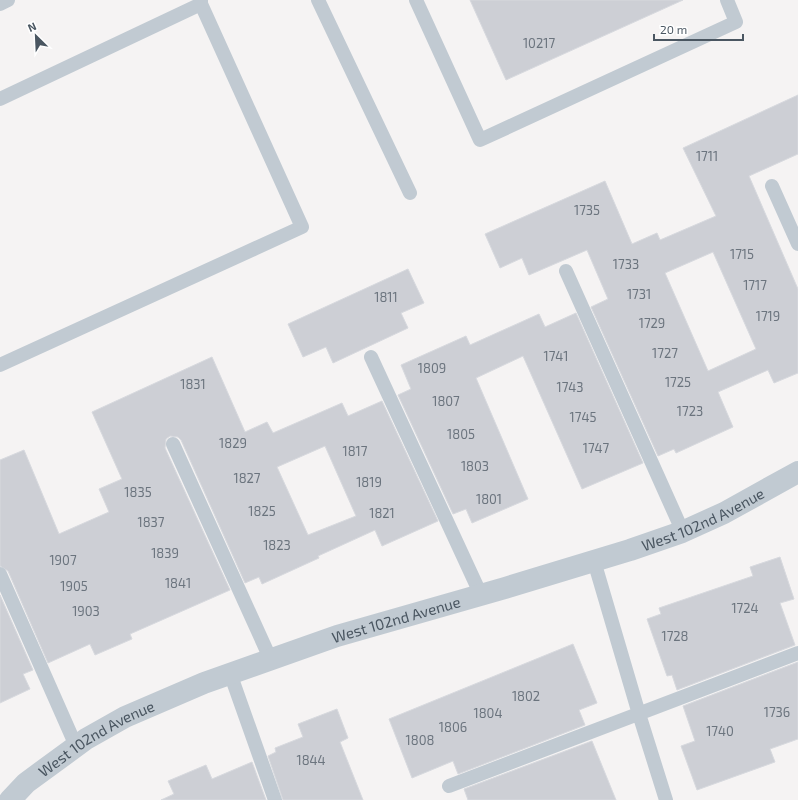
<svg xmlns="http://www.w3.org/2000/svg" width="798" height="800" viewBox="0 0 798 800" font-family="'Exo 2',sans-serif">
  <style>
    .building { fill: #cdcfd5; stroke: #d7d9de; fill-rule: evenodd }
    .lines { fill: none; stroke-linecap: round; stroke-linejoin: round }
    .service { stroke: #c1cad2; stroke-width: 14 }
    .minor { stroke: #c1cad2; stroke-width: 22 }
    .labels { text-anchor: middle; dominant-baseline: central; stroke-width: 3; stroke-linejoin: round; paint-order: stroke }
    .number-label { font-size: 13px; fill: #6b747e }
    .street-label { font-size: 15px; fill: #4a5661; stroke: #fff }
  </style>
  <rect width="100%" height="100%" fill="#f5f3f3"/>
  <path class="building" d="M470,0h213l-177,80z
    M798,95v59l-49,22 49,113v84l-24,10 -6,-13 -50,22 15,35 -57,26 -2,-4 -16,7 -67,-149 17,-8 -21,-49 -58,25 -7,-17 -22,10 -15,-34 120,-53 27,63 25,-11 3,7 56,-24 -33,-68zM713,252l43,97 -48,22 -43,-98z
    M408,269l16,34 -23,10 7,15 -75,35 -7,-16 -23,10 -15,-33z
    M576,313l67,150 -61,26 -59,-133 -47,22 52,121 -56,24 -6,-14 -13,5 -55,-119 13,-6 -10,-24 65,-29 4,9 69,-31 6,13z
    M212,357l33,75 22,-10 6,11 69,-30 6,13 34,-15 56,120 -56,25 -7,-16 -57,26 1,2 -57,26 -3,-7 -14,6 -64,-143 -3,-3 -8,-1 -4,3 -1,9 65,142 -100,44 2,5 -37,16 -5,-11 -42,19 -40,-92 -8,-5v-106l24,-10 35,84 50,-22 -10,-23 23,-10 -30,-67zM325,446l31,70 -48,19 -31,-68z
    M780,557l14,42 -14,4 15,42 -118,45 -5,-15 -5,1 -20,-57 14,-5 -2,-6 94,-32 -3,-9z
    M0,595l33,75 -10,4 7,15 -30,14z
    M573,644l24,59 -18,7 6,15 -127,49 -5,-13 -41,17 -23,-59z
    M798,662v77l-28,10 5,13 -78,28 -16,-44 14,-5 -12,-35z
    M337,709l11,29 -8,4 23,58h-80l-15,-44 8,-4 -1,-4 28,-11 -5,-13z
    M592,741l24,59h-148l-4,-11z
    M252,762l14,38h-105l13,-6 -6,-13 38,-16 6,14z"/>
  <g class="lines">
    <path class="service" d="M318,0l92,193
      M416,0l64,140 256,-118 -9,-22
      M0,4l8,-4
      M0,99l201,-95
      M772,186l26,58
      M566,271l116,259
      M371,357l110,238
      M0,365l302,-138 -101,-223v-4
      M173,444l97,214
      M594,561l45,153 27,86
      M0,574l76,172
      M230,673l45,127
      M449,786l349,-133"/>
    <path class="minor" id="s1" d="M10,800l16,-17 60,-44 39,-22 79,-34 133,-47 168,-48 125,-38 52,-18 42,-19 74,-41"/>
  </g>
  <g class="labels">
    <g class="number-label">
      <text x="539" y="43">10217</text>
      <text x="707" y="156">1711</text>
      <text x="587" y="210">1735</text>
      <text x="742" y="254">1715</text>
      <text x="626" y="264">1733</text>
      <text x="755" y="285">1717</text>
      <text x="639" y="294">1731</text>
      <text x="386" y="297">1811</text>
      <text x="768" y="316">1719</text>
      <text x="652" y="323">1729</text>
      <text x="665" y="353">1727</text>
      <text x="556" y="356">1741</text>
      <text x="432" y="368">1809</text>
      <text x="678" y="382">1725</text>
      <text x="193" y="384">1831</text>
      <text x="570" y="387">1743</text>
      <text x="446" y="401">1807</text>
      <text x="690" y="411">1723</text>
      <text x="583" y="417">1745</text>
      <text x="461" y="434">1805</text>
      <text x="233" y="443">1829</text>
      <text x="596" y="448">1747</text>
      <text x="355" y="451">1817</text>
      <text x="475" y="466">1803</text>
      <text x="247" y="478">1827</text>
      <text x="369" y="482">1819</text>
      <text x="138" y="492">1835</text>
      <text x="489" y="499">1801</text>
      <text x="262" y="511">1825</text>
      <text x="382" y="513">1821</text>
      <text x="151" y="522">1837</text>
      <text x="277" y="545">1823</text>
      <text x="165" y="553">1839</text>
      <text x="63" y="560">1907</text>
      <text x="178" y="583">1841</text>
      <text x="74" y="586">1905</text>
      <text x="745" y="608">1724</text>
      <text x="86" y="611">1903</text>
      <text x="675" y="636">1728</text>
      <text x="526" y="696">1802</text>
      <text x="777" y="712">1736</text>
      <text x="488" y="713">1804</text>
      <text x="453" y="727">1806</text>
      <text x="720" y="731">1740</text>
      <text x="420" y="740">1808</text>
      <text x="311" y="760">1844</text>
    </g>
    <g class="street-label">
      <text stroke="none"><textPath href="#s1" startOffset="754">West 102nd Avenue</textPath></text>
      <text stroke="none"><textPath href="#s1" startOffset="431">West 102nd Avenue</textPath></text>
      <text stroke="none"><textPath href="#s1" startOffset="107">West 102nd Avenue</textPath></text>
    </g>
  </g>
  <g transform="translate(36 36) rotate(336)" stroke="#ffffff" stroke-width="3" paint-order="stroke">
  <path d="M0-3L7 15L0 10L-7 15Z" fill="#4a5661"/>
  <text y="-6" font-size="11" font-weight="bold" text-anchor="middle" fill="#4a5661">N</text>
  </g>
  <path d="M654 34v6h89v-6" fill="none" stroke="#4a5661" stroke-width="2"/>
  <text x="660" y="34" font-size="12" fill="#4a5661" stroke="#ffffff" stroke-width="3" paint-order="stroke">20 m</text>
</svg>
